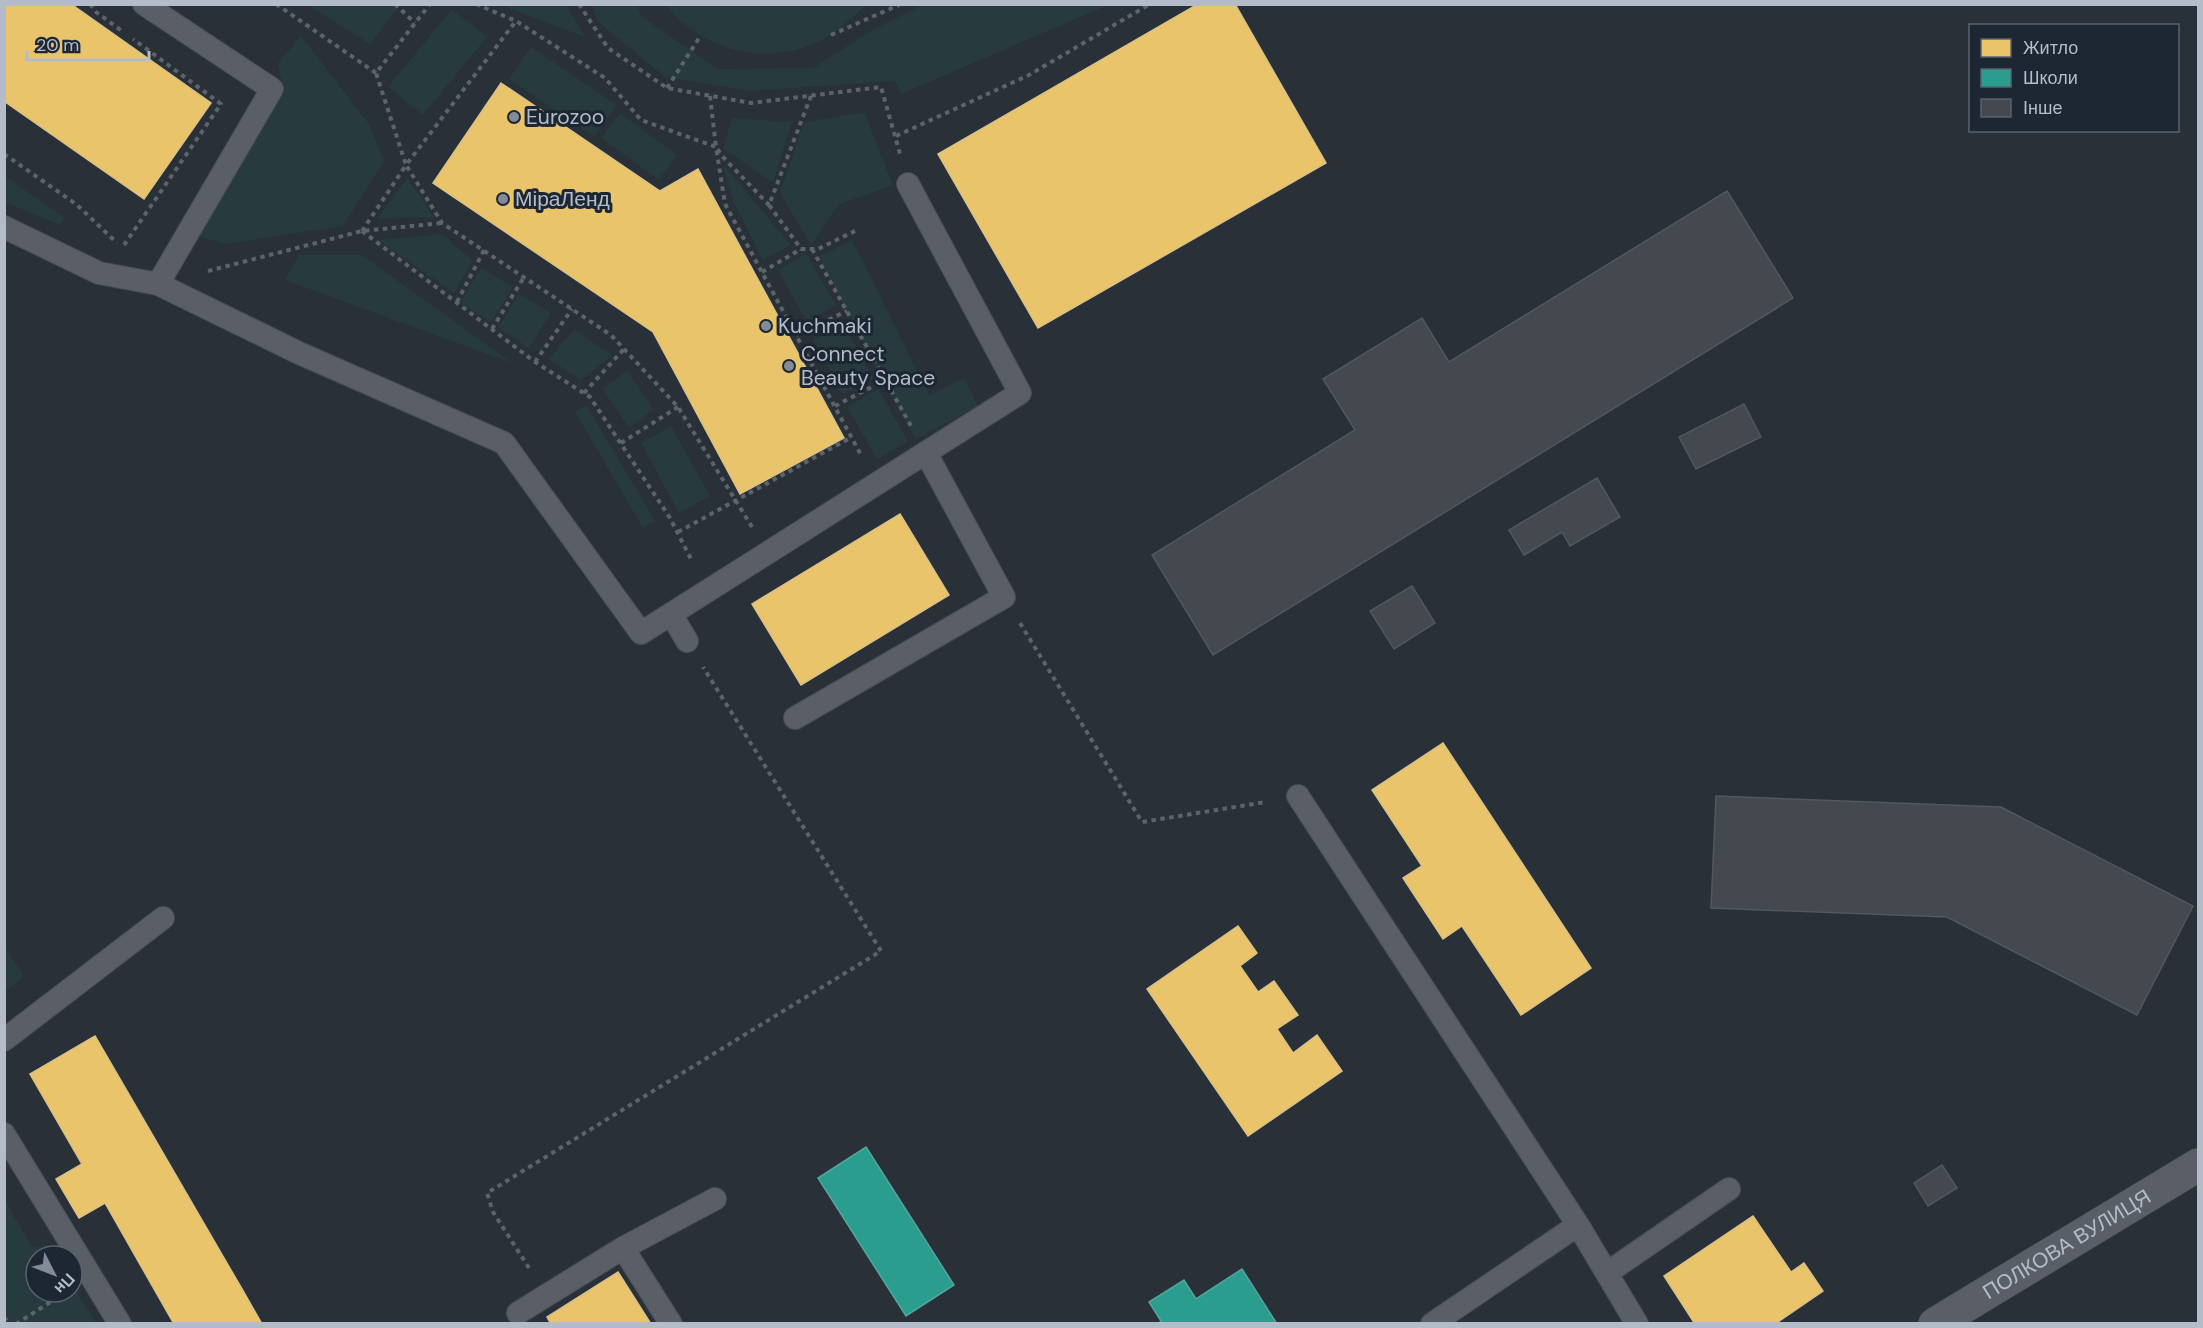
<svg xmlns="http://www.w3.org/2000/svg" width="2203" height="1328" viewBox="0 0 2203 1328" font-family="'DM Sans',sans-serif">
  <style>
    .green { fill: #273a3e }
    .homes { fill: #e9c46a; stroke: #d9c286; stroke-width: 1.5 }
    .schools { fill: #2a9d8f; stroke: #53a6a0; stroke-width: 1.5 }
    .building { fill: #444950; stroke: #52575f; stroke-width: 1.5 }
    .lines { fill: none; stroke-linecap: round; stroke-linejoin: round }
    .service-casing { stroke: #484c53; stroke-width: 24 }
    .minor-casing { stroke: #484c53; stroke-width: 34 }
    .path { stroke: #5d636a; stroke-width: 4; stroke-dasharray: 4.5 4.5; stroke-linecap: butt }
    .service { stroke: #5a5e66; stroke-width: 22 }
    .minor { stroke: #5a5e66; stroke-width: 33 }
    .poi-dot { fill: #848b96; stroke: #1d2633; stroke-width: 2 }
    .labels { text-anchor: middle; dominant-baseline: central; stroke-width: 6; stroke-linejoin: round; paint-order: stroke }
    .poi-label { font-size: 21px; fill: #b4bcc9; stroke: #1d2633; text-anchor: start }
    .street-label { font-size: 21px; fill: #b4bcc9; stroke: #1d2633 }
  </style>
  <rect width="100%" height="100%" fill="#2a3038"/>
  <path class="green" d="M308,5h92l-30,39z
    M501,5h65l19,32z
    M592,5h46l3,11 76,53 96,-1 61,-39 48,-24h186l-207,89 -6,-13 -145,10 -85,-14 -68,-56z
    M666,5h199c-5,7 -14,13 -20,19 -54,47 -136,36 -179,-19z
    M452,9l35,28 -64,78 -35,-28z
    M301,36l68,88 15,37 -41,65 -117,18 -29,-8 87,-143 -6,-30z
    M531,47l86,58 -23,32 -85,-58z
    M864,112l29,73 -55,20 -27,40 -31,-52 24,-71z
    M620,113l57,42 -18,25 -58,-42z
    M732,118l60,4 -19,61 -50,-35z
    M722,163l69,82 -28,15 -30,-59z
    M5,176l60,42 -5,7 -55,-23z
    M407,178l27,39 -57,2z
    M442,234l31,27 -19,32 -76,-53z
    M852,240l77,155 35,-17 14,28 -62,33 -98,-182z
    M806,253l30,52 -29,17 -29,-52z
    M299,255h63l150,108 -227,-83z
    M481,268l32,19 -22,35 -31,-19z
    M519,294l32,19 -22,35 -31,-20z
    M843,324l30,54 -30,16 -30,-54z
    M574,329l38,27 -31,24 -32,-21z
    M627,371l27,38 -25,18 -27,-38z
    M878,389l30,52 -31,18 -30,-52z
    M587,406l68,115 -12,7 -68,-116z
    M671,426l39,70 -31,17 -38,-70z
    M4,946l20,30 -19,16h-1z
    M4,1199l28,48 16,-1 6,10h-18v36h36v-7l24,38h-91z"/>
  <path class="homes" d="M4,4h67l140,99 -67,96 -140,-98z
    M1198,4h37l91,159 -288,165 -100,-174z
    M501,83l159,108 38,-22 146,269 -104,56 -87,-162 -220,-149z
    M900,514l49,81 -148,90 -49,-81z
    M1443,743l148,225 -70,47 -59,-89 -19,13 -40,-61 19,-12 -50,-76z
    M1238,926l19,27 -17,13 18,26 16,-11 24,34 -21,14 16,24 24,-18 25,36 -94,65 -101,-147z
    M95,1036l147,253 20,35h-88l-69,-121 -26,15 -23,-39 26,-15 -52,-90z
    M1753,1216l38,56 13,-9 19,28 -48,33h-80l-31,-48z
    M618,1272l33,52h-100l-4,-7z"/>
  <path class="schools" d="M866,1147l88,138 -48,31 -88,-138z
    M1242,1269l35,55h-119l3,-3 -12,-19 35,-22 12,19z"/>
  <path class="building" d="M1727,191l66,107 -580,357 -61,-100 203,-125 -32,-51 99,-61 27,44z
    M1744,404l17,33 -65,32 -17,-32z
    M1597,478l23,39 -50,29 -8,-14 -38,23 -15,-25z
    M1412,586l23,37 -41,26 -24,-38z
    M1716,796l285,11 192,99 -56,109 -190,-98 -236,-9z
    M1942,1165l15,23 -29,18 -14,-23z"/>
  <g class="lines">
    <g class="service-casing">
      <path id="service" d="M144,4l128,85 -114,195
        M4,227l95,46 59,11 141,69 205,90 137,190 379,-240 -112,-209
        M671,614l16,27
        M795,718l209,-121 -78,-144
        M1298,796l280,429 59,99
        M4,1040l159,-122
        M4,1134l116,190
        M623,1248l48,76
        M1607,1273l122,-84
        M518,1313l105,-65 92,-49
        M1432,1324l146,-99"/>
    </g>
    <g class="minor-casing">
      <g id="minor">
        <path id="s1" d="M1935,1324l263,-159"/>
      </g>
    </g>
    <path class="path" d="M90,4l6,8 26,19
      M276,4l100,69
      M395,4l20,19
      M476,4l40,17
      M579,4l29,44 59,40 84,15 130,-16 19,67
      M831,35l70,-31
      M667,88l34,-53
      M710,96l6,51 6,9 47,49
      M811,96l-42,109 32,44h17l41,-20
      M896,136l133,-61 121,-71
      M4,154l72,50 41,39
      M362,231l173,131 55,35 80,121 22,43
      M362,231l44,-66 -30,-92 54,-69
      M124,245l97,-141 -88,-65
      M812,249l99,177
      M208,271l154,-40 80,-8
      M762,272l39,-23
      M457,302l27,-52
      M492,329l32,-52
      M796,335l51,-24
      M535,362l37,-53
      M584,393l40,-44
      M835,406l50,-26
      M621,443l57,-36
      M752,527l-74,-120 -67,-72 -169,-112 -36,-58 110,-144 89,57 36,42 75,27 9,57 136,251
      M678,532l174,-95
      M1020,623l122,199 124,-20
      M529,1268l-36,-56 -6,-19 394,-242 -178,-284
      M4,1317l5,7
      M16,1324l47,-30"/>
    <use href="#service" class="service"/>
    <use href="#minor" class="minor"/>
  </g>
  <g class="poi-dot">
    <circle cx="514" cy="117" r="6"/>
    <circle cx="503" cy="199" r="6"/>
    <circle cx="766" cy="326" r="6"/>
    <circle cx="789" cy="366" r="6"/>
  </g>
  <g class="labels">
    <g class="poi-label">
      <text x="526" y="117">Eurozoo</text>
      <text x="515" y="199">МіраЛенд</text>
      <text x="778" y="326">Kuchmaki</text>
      <text x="801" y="354">Connect<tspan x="801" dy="24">Beauty Space</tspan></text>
    </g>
    <g class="street-label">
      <text stroke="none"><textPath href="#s1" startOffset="154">ПОЛКОВА ВУЛИЦЯ</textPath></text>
    </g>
  </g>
  <rect width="2203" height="1328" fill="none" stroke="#b4bcc9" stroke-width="12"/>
  <rect x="1969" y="24" width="210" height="108" fill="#1d2633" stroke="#59626f" stroke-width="1.5"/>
  <rect x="1981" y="39" width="30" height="18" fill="#e9c46a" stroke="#59626f" stroke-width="1.5"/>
  <text x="2023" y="54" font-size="18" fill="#b4bcc9">Житло</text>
  <rect x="1981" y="69" width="30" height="18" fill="#2a9d8f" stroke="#59626f" stroke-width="1.5"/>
  <text x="2023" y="84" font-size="18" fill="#b4bcc9">Школи</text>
  <rect x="1981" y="99" width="30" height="18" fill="#444950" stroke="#59626f" stroke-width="1.5"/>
  <text x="2023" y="114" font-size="18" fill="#b4bcc9">Інше</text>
  <g transform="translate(54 1274) rotate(132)"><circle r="28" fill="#1d2633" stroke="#59626f" stroke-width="1.5"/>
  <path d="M0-4.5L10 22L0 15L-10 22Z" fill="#848b96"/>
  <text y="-9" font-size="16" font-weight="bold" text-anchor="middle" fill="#b4bcc9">Пн</text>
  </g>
  <path d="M27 51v9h122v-9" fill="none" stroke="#b4bcc9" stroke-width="3"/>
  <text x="36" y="51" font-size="18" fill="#b4bcc9" stroke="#1d2633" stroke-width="4.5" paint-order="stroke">20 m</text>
</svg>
